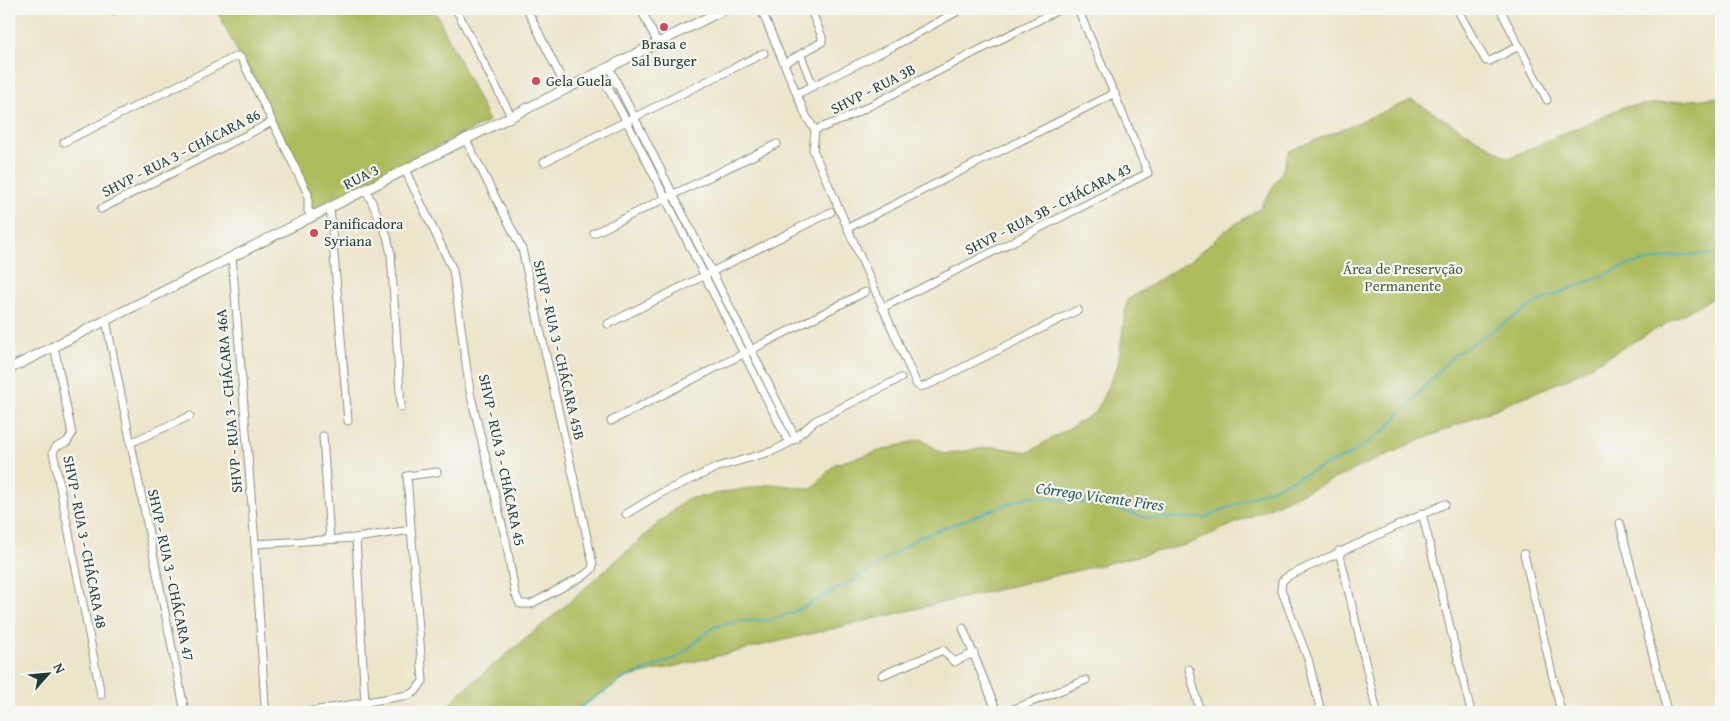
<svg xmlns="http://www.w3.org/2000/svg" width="1730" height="721" font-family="'Gentium Book Plus',serif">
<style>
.green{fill:#aebb5d;stroke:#667c48}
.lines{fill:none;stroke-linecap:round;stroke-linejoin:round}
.stream{stroke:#3eaeb8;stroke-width:2}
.minor-casing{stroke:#86917f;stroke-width:9}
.major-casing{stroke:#86917f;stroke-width:11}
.minor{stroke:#fff;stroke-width:7}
.major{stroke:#fff;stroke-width:9}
.poi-dot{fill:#d1495b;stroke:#f6f6f2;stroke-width:2}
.labels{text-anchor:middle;stroke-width:4.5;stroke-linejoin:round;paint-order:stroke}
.poi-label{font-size:15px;fill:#1f3d34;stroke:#f6f6f2;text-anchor:start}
.street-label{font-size:15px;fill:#1f3d34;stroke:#f6f6f2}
.park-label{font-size:15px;fill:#435c3e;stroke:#f6f6f2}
.water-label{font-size:16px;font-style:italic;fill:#285f5c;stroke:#f6f6f2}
</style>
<rect width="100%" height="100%" fill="#f6f6f2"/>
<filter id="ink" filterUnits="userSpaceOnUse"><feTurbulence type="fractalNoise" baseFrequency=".02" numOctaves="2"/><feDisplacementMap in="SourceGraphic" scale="10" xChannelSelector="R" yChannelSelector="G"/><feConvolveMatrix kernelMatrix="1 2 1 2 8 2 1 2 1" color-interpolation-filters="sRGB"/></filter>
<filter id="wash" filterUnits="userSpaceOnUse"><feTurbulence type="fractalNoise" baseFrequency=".0096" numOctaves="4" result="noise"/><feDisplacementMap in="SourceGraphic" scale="20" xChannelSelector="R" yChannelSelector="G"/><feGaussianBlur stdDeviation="1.12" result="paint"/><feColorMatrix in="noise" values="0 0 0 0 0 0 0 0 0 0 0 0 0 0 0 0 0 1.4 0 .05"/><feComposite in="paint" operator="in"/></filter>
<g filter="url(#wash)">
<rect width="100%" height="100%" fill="#ede5ca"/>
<!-- green -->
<g class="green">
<polygon points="216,9 434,9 489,121 308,211 308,193"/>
<polygon points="1721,97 1721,293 1567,379 1416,442 1189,544 625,678 573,712 441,712 461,692 558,612 686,499 772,484 812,489 835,464 921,439 943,454 993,447 1029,452 1096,412 1118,365 1127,300 1194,258 1225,231 1260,208 1282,172 1289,151 1412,100 1509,158 1623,107"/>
</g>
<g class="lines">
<!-- stream -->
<polyline class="stream" points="573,712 625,678 678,657 714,627 739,621 772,620 792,613 854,580 919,537 1030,496 1106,506 1148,518 1204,518 1349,455 1384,431 1453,356 1537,302 1631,264 1681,255 1721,254"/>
</g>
</g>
<g filter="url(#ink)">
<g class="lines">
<defs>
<g id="minor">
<polyline points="109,9 111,11 118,9"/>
<polyline points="456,9 511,116"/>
<polyline points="527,9 566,88"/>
<polyline points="641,9 657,42"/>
<polyline points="761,9 806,116 815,130 844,119 1060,9"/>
<polyline points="1457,9 1486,61 1490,61 1519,46"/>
<polyline points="1500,9 1547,100"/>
<polyline points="801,56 813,86 892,47 962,9"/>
<polyline points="785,63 822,42 822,37 813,15 820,9"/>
<polyline points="609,67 796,439"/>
<polyline points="599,72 627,122 789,443"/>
<polyline points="797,94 813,86"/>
<polyline points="815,130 813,150 917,385 921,387 930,384 1078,310"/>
<polyline points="64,142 237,56 241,58 308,194 308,211 315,215"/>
<polyline points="544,162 764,53"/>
<polyline points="405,170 453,270 470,392 506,541 515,593 520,604 531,604 585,575 592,569 593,564 522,249 465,138"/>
<polyline points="366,189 387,236 391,254 401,407"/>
<polyline points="330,207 348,421"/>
<polyline points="101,209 272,122"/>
<polyline points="848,228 1115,93"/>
<polyline points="594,233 777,144"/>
<polyline points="232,256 255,544 265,705 267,712"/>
<polyline points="882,308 1148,173 1078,9"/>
<polyline points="106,320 185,712"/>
<polyline points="608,324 831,212"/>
<polyline points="54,346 72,434 67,442 56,447 53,452 101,695"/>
<polyline points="611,421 865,292"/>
<polyline points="323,436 330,539"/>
<polyline points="130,443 190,416"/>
<polyline points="1422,513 1471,712"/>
<polyline points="626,514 661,493 718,467 773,451 789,443 815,421 901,378"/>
<polyline points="1620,523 1667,712"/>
<polyline points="356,538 365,704"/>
<polyline points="255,544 356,538 411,530"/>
<polyline points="1339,551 1377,712"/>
<polyline points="1524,554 1561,712"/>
<polyline points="963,628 997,712"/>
<polyline points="1189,669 1200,712"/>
<polyline points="882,675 943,650 954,662 974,653"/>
<polyline points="307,712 408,695 415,692 423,681 407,476 437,472"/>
<polyline points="1007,712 1086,680"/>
<polyline points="1321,712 1308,659 1281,589 1282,581 1288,576 1445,504"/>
</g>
<polyline id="major" points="9,369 725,9"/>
</defs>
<!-- minor casing -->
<use href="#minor" class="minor-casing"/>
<!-- major casing -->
<use href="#major" class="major-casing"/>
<!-- minor -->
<use href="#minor" class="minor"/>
<!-- major -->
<use href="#major" class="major"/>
</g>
</g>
<!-- markers -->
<g class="poi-dot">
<circle cx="664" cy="27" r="5"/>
<circle cx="536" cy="81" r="5"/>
<circle cx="314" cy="233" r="5"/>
</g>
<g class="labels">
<!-- poi labels -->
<g class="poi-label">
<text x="664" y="49" text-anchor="middle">Brasa e<tspan x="664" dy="17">Sal Burger</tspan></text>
<text x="546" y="86">Gela Guela</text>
<text x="324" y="229">Panificadora<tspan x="324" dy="17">Syriana</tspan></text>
</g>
<!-- street labels -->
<g class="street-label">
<text transform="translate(873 89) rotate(-27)" y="5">SHVP - RUA 3B</text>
<text transform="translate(181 153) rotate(-27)" y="5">SHVP - RUA 3 - CHÁCARA 86</text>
<text transform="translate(361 177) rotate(-27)" y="5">RUA 3</text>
<text transform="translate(1048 209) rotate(-27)" y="5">SHVP - RUA 3B - CHÁCARA 43</text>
<text transform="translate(559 350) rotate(77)" y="5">SHVP - RUA 3 - CHÁCARA 45B</text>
<text transform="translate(229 401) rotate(-95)" y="5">SHVP - RUA 3 - CHÁCARA 46A</text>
<text transform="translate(502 460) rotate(78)" y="5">SHVP - RUA 3 - CHÁCARA 45</text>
<text transform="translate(85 542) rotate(79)" y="5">SHVP - RUA 3 - CHÁCARA 48</text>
<text transform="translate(171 575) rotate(78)" y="5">SHVP - RUA 3 - CHÁCARA 47</text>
</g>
<!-- park labels -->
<g class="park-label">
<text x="1403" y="274">Área de Preservção<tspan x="1403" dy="17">Permanente</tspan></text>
</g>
<!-- water labels -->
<g class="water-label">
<text transform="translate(1100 496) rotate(8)" y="6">Córrego Vicente Pires</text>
</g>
</g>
<!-- margin -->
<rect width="1730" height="721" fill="none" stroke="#f6f6f2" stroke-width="30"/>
<!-- north arrow -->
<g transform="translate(48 674) rotate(63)" stroke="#f6f6f2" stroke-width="4" paint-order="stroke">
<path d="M0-4L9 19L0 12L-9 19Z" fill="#1f3d34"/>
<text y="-8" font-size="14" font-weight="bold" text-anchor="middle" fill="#1f3d34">N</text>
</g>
</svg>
